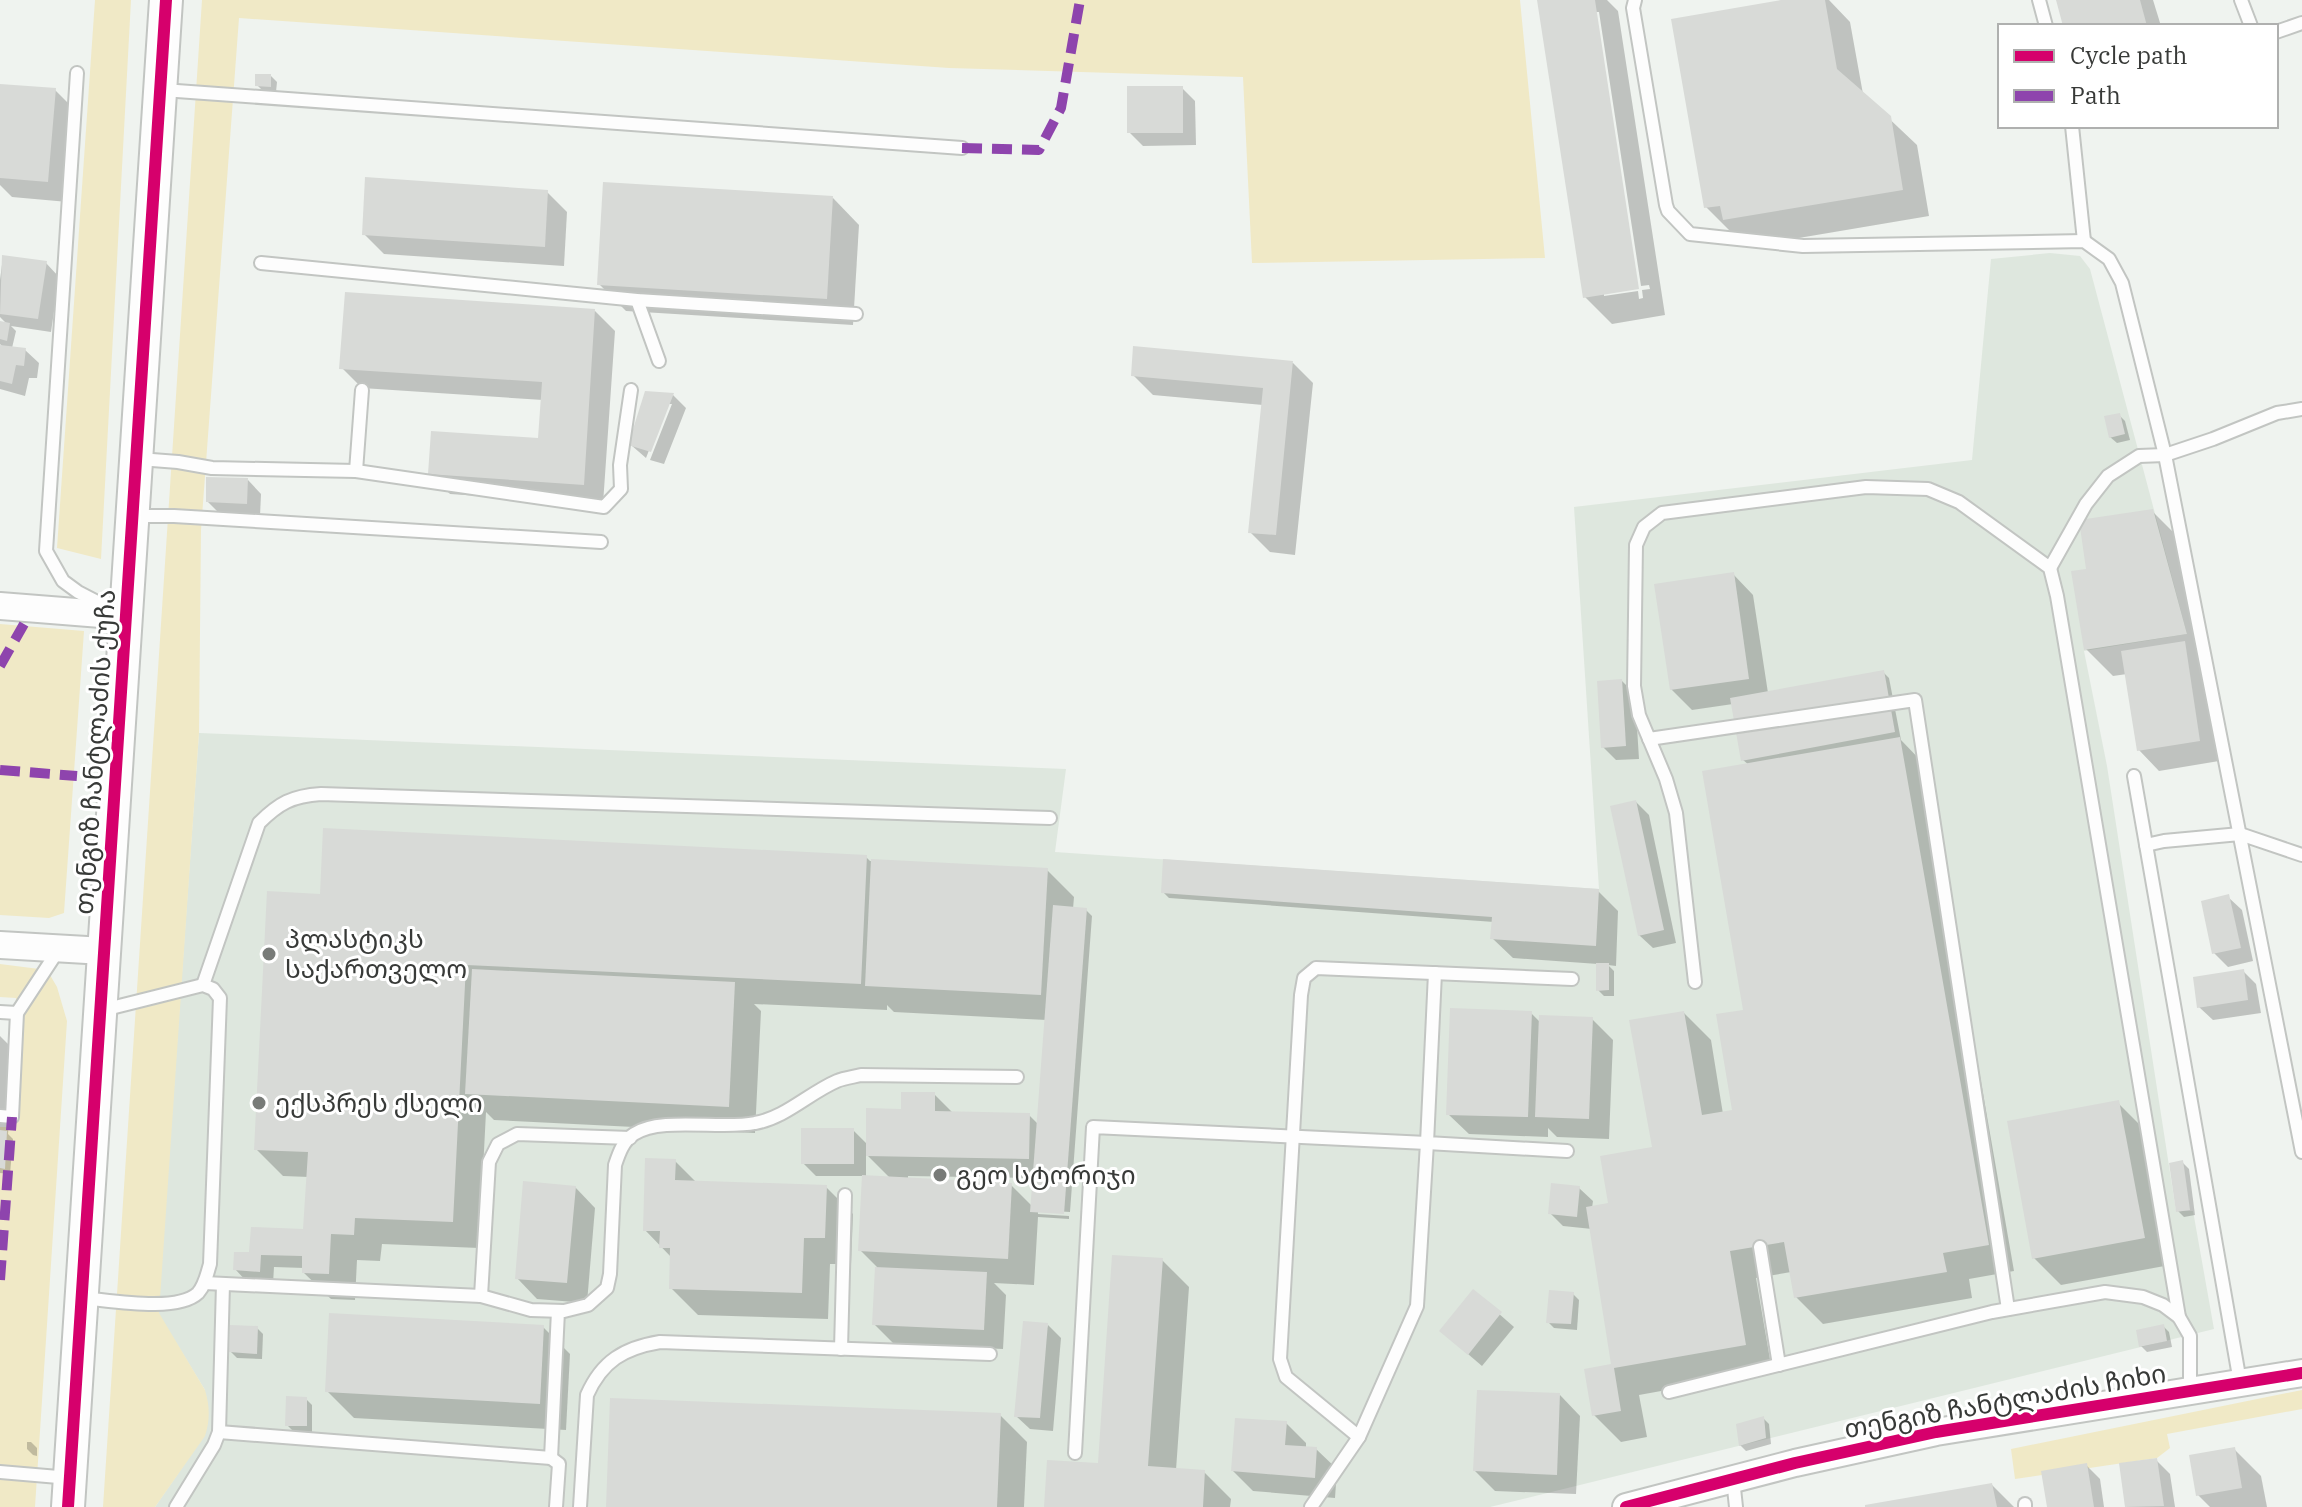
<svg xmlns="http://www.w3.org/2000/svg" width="2302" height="1507" font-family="'IBM Plex Serif','Noto Sans Georgian',serif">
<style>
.built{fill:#dee7de}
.green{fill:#f0e9c6}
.shadow{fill:#0003;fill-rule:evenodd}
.building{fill:#d8dad7}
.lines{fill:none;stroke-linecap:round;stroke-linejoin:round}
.service-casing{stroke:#c2c5c2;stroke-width:16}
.minor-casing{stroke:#c2c5c2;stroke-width:30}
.tertiary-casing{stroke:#c2c5c2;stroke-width:36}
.service{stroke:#fdfdfd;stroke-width:12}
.minor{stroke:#fdfdfd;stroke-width:26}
.tertiary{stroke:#fdfdfd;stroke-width:32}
.quiet{stroke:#8e44ad;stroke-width:10;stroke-dasharray:20 10;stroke-linecap:butt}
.cycleway-casing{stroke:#fff;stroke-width:17}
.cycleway{stroke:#d6006c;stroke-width:12}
.poi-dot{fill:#787b78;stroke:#fff;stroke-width:3}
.labels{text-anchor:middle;stroke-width:6;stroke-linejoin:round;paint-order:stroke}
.street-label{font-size:26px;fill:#383a38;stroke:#fff}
.poi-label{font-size:26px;fill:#383a38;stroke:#fff;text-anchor:start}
</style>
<rect width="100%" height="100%" fill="#eff3ef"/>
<!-- built -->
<polygon class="built" points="2050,253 2080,256 2090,269 2187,634 2084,651 2107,766 2176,1211 2193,1211 2214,1329 1490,1507 155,1507 204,1436 205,1390 158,1313 199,733 1066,769 1055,852 1599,889 1574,507 1972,460 1991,259"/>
<!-- green -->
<g class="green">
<polygon points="95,0 131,0 101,559 57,548"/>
<path d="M202,0H1520L1545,258L1252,263L1243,77L949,68L239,18L201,530L199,733L159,1313L205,1390C210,1407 210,1420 205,1436L155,1507H103Z"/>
<polygon points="0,624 84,631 64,913 49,918 0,915"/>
<polygon points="0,964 47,970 57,987 67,1021 35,1507 0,1507 0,1127 7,1127 16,998 0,997"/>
<polygon points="2302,1390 2302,1409 2167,1434 2170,1448 2157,1458 2015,1479 2011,1449"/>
</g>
<!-- shadow -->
<g class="shadow">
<path d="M1539,0H1607L1618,11L1665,315L1612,324L1585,297ZM1595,12H1599L1641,286L1649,285L1650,289L1642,290L1643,298L1639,299L1638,291L1604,296Z"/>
<polygon points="1793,0 1829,0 1850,22 1863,94 1917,145 1929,216 1751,246 1733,234 1706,207"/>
<polygon points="2058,0 2153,0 2161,26 2066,26"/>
<polygon points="271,76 277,82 276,92 263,91 257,85"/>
<polygon points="0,86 55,90 76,111 68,202 12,197 0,185"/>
<polygon points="1182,88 1195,101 1196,145 1143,146 1129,132"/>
<polygon points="547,192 567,212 564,266 384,254 364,234"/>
<polygon points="833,198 859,225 853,325 626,311 599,284"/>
<polygon points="3,257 46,263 59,277 51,332 11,326 16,331 12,348 25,350 39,363 37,378 29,378 25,396 0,389 0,347 3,347 0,344 0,323 7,324 0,317 0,280"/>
<polygon points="595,311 615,331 603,504 450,494 430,474 540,440 543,400 362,388 342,368"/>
<polygon points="1293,363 1313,383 1295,555 1270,552 1250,532 1263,405 1153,395 1133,375"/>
<polygon points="673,395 686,408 664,464 650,460 672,404 667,404 646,458 631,445"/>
<polygon points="2119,415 2125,421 2130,440 2117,443 2110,437"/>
<polygon points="248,480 261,494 260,516 221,515 208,502"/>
<polygon points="2153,512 2180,539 2212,660 2204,661 2219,761 2159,771 2139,750 2127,674 2113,676 2086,649 2088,571"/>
<polygon points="1733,574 1753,595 1768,693 1883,672 1889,678 1901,740 1926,766 2014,1271 1969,1279 1972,1298 1823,1324 1796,1297 1791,1272 1756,1278 1772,1371 1639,1395 1647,1437 1621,1442 1594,1415 1614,1366 1592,1229 1563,1226 1550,1213 1579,1188 1593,1201 1592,1208 1611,1205 1654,1148 1684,1013 1711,1040 1723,1114 1734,1112 1745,1011 1749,765 1743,760 1733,704 1692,710 1671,689"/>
<polygon points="1622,681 1635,694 1639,759 1616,760 1603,747"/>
<polygon points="1636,802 1649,815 1676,943 1653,948 1639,935"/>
<path d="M866,857L870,861L1047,870L1074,897L1073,909L1086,910L1092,916L1070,1212L1038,1210V1214L1069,1216V1219L1038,1217L1034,1285L994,1283L1006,1295L1003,1349L894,1344L874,1324L877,1267L860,1250L864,1176H816L803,1163L853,1130L868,1145L903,1111L934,1094L953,1113L1029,1115L1039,1125L1047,1020L894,1012L887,1005V1010L754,1004L761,1011L755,1133L494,1120L486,1112L479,1248L382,1244L380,1261L357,1260L355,1300L331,1299L304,1273V1268L274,1267L273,1284L248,1283L235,1269L251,1254L306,1235L309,1177L283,1176L256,1149L322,896ZM866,1154L891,1179L866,1177ZM908,1176L1035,1178L1033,1207L1011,1185L908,1180Z"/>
<polygon points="1598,891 1618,911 1616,966 1608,965 1614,971 1614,996 1604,996 1598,990 1598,964 1513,958 1492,938 1494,922 1169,898 1163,892"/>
<polygon points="2228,897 2242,910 2253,961 2228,967 2214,953"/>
<polygon points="2243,971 2256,984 2261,1013 2213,1020 2199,1007"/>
<polygon points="1531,1013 1541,1023 1592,1019 1613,1040 1609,1139 1557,1137 1548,1128 1548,1137 1469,1134 1448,1114"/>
<polygon points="0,1036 15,1051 8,1134 13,1139 10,1174 0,1173"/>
<polygon points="2118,1103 2145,1130 2170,1265 2061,1285 2034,1258"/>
<polygon points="675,1161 697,1183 826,1187 853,1214 851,1264 830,1264 828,1319 698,1315 671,1288 672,1258 645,1230"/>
<polygon points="2183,1163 2189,1169 2195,1215 2184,1217 2178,1211"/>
<polygon points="575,1187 595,1208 587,1303 537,1299 517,1278"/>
<polygon points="1162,1260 1189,1287 1176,1470 1204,1472 1231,1499 1230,1507 1046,1507 1100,1465"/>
<polygon points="1473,1291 1514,1327 1482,1366 1441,1331"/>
<polygon points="1573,1294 1579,1300 1577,1330 1554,1328 1548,1322"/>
<polygon points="1048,1325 1061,1338 1053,1431 1030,1429 1016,1416"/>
<polygon points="2163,1326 2169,1332 2172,1347 2147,1352 2141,1346"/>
<polygon points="543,1327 570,1354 566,1430 354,1418 327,1391"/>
<polygon points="257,1328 263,1334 262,1359 237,1358 231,1352"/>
<polygon points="1560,1395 1580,1416 1576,1494 1495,1491 1475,1471"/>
<polygon points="306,1399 312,1405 312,1432 293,1431 287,1425"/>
<polygon points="1000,1415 1027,1442 1024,1507 608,1507"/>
<polygon points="1763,1418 1769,1424 1771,1444 1746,1451 1740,1445"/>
<polygon points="1286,1423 1306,1443 1306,1448 1316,1449 1337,1469 1335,1498 1253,1491 1233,1471"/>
<polygon points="27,1442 31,1442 37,1448 37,1456 33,1455 27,1449"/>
<polygon points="2234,1449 2261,1476 2267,1507 2210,1507 2198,1495"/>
<polygon points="2156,1460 2170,1474 2175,1507 2127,1507 2121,1465"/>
<polygon points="2086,1465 2100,1479 2104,1507 2049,1507"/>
<polygon points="1992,1485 2014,1507 1868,1507"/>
</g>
<!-- building -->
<g class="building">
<polygon points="1537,0 1595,0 1639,289 1583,298"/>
<polygon points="1781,0 1825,0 1837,69 1891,116 1903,190 1723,220 1720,206 1704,208 1671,19"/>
<polygon points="2056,0 2140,0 2147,26 2063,26"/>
<polygon points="255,74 271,74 271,87 255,86"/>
<polygon points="0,84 56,88 48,182 0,178"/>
<rect x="1127" y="86" width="56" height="47"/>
<polygon points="365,177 548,190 545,247 362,235"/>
<polygon points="603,182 833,196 827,299 597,285"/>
<polygon points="2,255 47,261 38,319 0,314"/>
<polygon points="345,292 595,309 584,485 428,474 431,431 538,438 542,382 339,369"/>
<polygon points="0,321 10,323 7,341 0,339"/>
<polygon points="0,345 26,348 24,366 16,365 12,384 0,381"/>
<polygon points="1133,346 1293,361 1276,535 1248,533 1263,388 1131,376"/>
<polygon points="645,391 674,393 651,452 628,445"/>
<polygon points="2120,413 2125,434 2109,438 2104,416"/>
<polygon points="206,477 248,478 247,504 206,502"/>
<polygon points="2153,509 2187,634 2084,650 2071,571 2086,569 2079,520"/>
<polygon points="1734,572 1749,679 1670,690 1654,584"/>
<polygon points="2185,641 2200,741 2137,751 2121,651"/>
<polygon points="1884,670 1895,732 1741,761 1730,698"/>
<polygon points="1622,679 1626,746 1601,748 1597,681"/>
<polygon points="1900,737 1989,1245 1943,1253 1947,1272 1794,1298 1784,1242 1730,1251 1746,1345 1614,1368 1621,1411 1592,1416 1584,1369 1611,1364 1586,1207 1608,1203 1600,1156 1652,1147 1629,1020 1684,1011 1702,1115 1732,1110 1716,1014 1743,1010 1702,771"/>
<polygon points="1636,800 1664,930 1638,936 1610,806"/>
<polygon points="323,828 867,855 861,984 466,965 453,1222 355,1218 354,1235 331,1234 329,1274 302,1273 302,1256 261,1255 260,1272 233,1270 234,1252 249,1252 251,1227 303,1229 308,1152 254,1150 267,891 320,894"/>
<polygon points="871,859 1048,868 1041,995 865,986"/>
<polygon points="1163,859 1599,889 1596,946 1490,939 1492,917 1161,893"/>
<polygon points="2229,894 2241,948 2212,954 2201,901"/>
<polygon points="1053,905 1087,908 1064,1214 1030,1212"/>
<polygon points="1596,963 1609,963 1609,990 1596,991"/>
<polygon points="472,969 735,982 729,1107 465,1094"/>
<polygon points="2244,969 2248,1000 2197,1008 2193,977"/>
<polygon points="1450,1008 1532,1011 1528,1117 1446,1115"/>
<polygon points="1539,1015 1593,1017 1589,1119 1535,1117"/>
<polygon points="901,1092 935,1092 935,1111 1030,1113 1029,1159 866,1156 866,1108 901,1109"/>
<polygon points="2119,1100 2145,1238 2032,1259 2007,1121"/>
<rect x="801" y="1128" width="53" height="36"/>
<polygon points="0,1130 7,1131 5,1169 0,1168"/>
<polygon points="645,1158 676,1159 675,1180 827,1185 825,1238 804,1238 802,1293 669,1289 670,1248 659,1248 660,1231 643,1231"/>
<polygon points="2183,1160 2190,1210 2176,1212 2169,1163"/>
<polygon points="862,1175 1012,1183 1008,1259 858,1251"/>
<polygon points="523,1181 576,1186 567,1283 515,1279"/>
<polygon points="1551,1183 1580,1186 1577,1217 1548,1214"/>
<polygon points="1112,1255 1163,1258 1148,1466 1205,1470 1203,1507 1044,1507 1047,1460 1098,1463"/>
<polygon points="875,1267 987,1272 984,1330 872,1325"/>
<polygon points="1473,1289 1502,1312 1468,1355 1439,1331"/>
<polygon points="1549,1290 1574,1292 1571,1324 1546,1323"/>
<polygon points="329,1313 544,1325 540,1404 325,1392"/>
<polygon points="1023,1321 1048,1323 1040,1418 1014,1417"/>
<polygon points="2164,1324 2167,1341 2139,1347 2136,1330"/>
<polygon points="230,1325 258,1326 257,1354 229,1352"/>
<polygon points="1477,1390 1560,1393 1557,1475 1473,1471"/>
<polygon points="286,1396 307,1397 307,1426 285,1426"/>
<polygon points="610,1398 1001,1413 997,1507 606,1507"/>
<polygon points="1764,1416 1766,1438 1739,1446 1736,1424"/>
<polygon points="1235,1418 1287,1421 1285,1445 1317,1447 1315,1478 1231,1471"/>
<polygon points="2235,1447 2242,1488 2196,1496 2189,1455"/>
<polygon points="2157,1458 2164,1506 2125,1507 2119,1463"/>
<polygon points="2087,1463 2094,1507 2047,1507 2041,1471"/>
<polygon points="1992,1483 1997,1507 1865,1507 1865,1505"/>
</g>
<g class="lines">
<defs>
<g id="service">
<polyline points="1635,0 1633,8 1666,205 1668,211 1690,234 1803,246 2084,241 2109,259 2122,283 2165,455 2302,1152"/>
<polyline points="2039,0 2046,26"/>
<polyline points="2241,0 2251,26"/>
<polyline points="2276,32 2302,23"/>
<polyline points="77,73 46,551 63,581 78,592 107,607"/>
<polyline points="163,90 962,148"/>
<polyline points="2072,126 2084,241"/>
<polyline points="261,263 637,300 856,314"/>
<polyline points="637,300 659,361"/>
<polyline points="139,459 178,462 212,468 356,471 604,507 621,489 620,465 631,390"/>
<polyline points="356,471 362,390"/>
<polyline points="135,516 174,516 601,542"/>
<polyline points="2050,568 2086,504 2108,476 2139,456 2165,455 2213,439 2277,413 2302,409"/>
<polyline points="1649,739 1915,700 2008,1309"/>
<polyline points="2134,776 2240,1382"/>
<polyline points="2146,845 2164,841 2240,834 2302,855"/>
<polyline points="1435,973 1427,1143 1567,1151"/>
<polyline points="1695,982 1676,813 1666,779 1639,715 1634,686 1636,545 1644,527 1662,513 1866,487 1928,489 1959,502 2050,568 2057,596 2179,1317 2190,1336 2190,1390"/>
<path d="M203,985L259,823C279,803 292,796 321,794L1050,818"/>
<polyline points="0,1012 17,1013"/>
<polyline points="0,1116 12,1117 17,1013 59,949"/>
<polyline points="1760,1247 1779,1365"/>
<path d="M205,1283L481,1296L531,1310L564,1311L588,1305L607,1288L610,1274L615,1165C619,1153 623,1141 634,1134C661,1116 722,1130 755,1123C785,1118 809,1093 837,1081C844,1078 853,1077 861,1075L1017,1077"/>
<polyline points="481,1296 489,1162 498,1144 517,1134 630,1138"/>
<path d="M82,1298C109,1300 177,1313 198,1293C205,1285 207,1274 210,1264L220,998L213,989L203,985L103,1010"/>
<polyline points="841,1349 845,1195"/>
<polyline points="1669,1392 1992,1312 2105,1292 2143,1297 2163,1305 2179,1317"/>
<polyline points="219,1432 551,1458 559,1464 556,1507"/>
<polyline points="1359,1437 1286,1377 1280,1359 1301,995 1304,978 1316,968 1572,979"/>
<polyline points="1075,1453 1093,1127 1427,1143 1417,1306 1359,1437 1311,1507"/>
<polyline points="551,1458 558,1311"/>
<polyline points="0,1472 70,1478"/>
<polyline points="1733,1479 1736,1507"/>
<polyline points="2025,1504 2025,1507"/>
<polyline points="176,1507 214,1445 219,1432 223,1284"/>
<path d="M580,1507L587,1395C602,1361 624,1348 660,1342L990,1354"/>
</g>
<g id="minor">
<polyline points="0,606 126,616"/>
<polyline points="0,945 104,951"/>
<polyline points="1626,1507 1795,1463 1936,1432 2302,1373"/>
</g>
<polyline id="tertiary" points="68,1507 166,0"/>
</defs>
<!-- service casing -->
<use href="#service" class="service-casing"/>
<!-- minor casing -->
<use href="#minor" class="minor-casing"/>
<!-- tertiary casing -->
<use href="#tertiary" class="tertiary-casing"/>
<!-- service -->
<use href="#service" class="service"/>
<!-- minor -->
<use href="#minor" class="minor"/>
<!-- tertiary -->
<use href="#tertiary" class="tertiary"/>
<!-- quiet -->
<g class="quiet">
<polyline points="962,148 1039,150 1061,108 1080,0"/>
<polyline points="0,666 24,624"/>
<polyline points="0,770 77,776"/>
<polyline points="0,1280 12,1117"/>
</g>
<defs>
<g id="cycleway">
<polyline points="68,1507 166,0"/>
<polyline points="1626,1507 1795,1463 1936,1432 2302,1373"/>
</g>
</defs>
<!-- cycleway casing -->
<use href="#cycleway" class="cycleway-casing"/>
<!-- cycleway -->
<use href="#cycleway" class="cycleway"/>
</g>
<!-- markers -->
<g class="poi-dot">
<circle cx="269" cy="954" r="8"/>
<circle cx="259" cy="1103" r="8"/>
<circle cx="940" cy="1175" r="8"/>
</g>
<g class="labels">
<!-- street labels -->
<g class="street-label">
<text transform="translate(95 752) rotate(-86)" y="9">თენგიზ ჩანტლაძის ქუჩა</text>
<text transform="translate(2005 1401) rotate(-10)" y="9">თენგიზ ჩანტლაძის ჩიხი</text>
</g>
<!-- poi labels -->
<g class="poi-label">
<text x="285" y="948">პლასტიკს<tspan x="285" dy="30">საქართველო</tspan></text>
<text x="275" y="1112">ექსპრეს ქსელი</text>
<text x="956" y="1184">გეო სტორიჯი</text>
</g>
</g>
<!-- legend -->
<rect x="1998" y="24" width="280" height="104" fill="#ffffff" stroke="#afb0af" stroke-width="2"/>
<rect x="2014" y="50" width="40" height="12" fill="#d6006c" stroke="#afb0af" stroke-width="2"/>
<text x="2070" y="64" font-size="24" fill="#383a38">Cycle path</text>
<rect x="2014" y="90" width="40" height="12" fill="#8e44ad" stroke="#afb0af" stroke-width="2"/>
<text x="2070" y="104" font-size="24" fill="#383a38">Path</text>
</svg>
